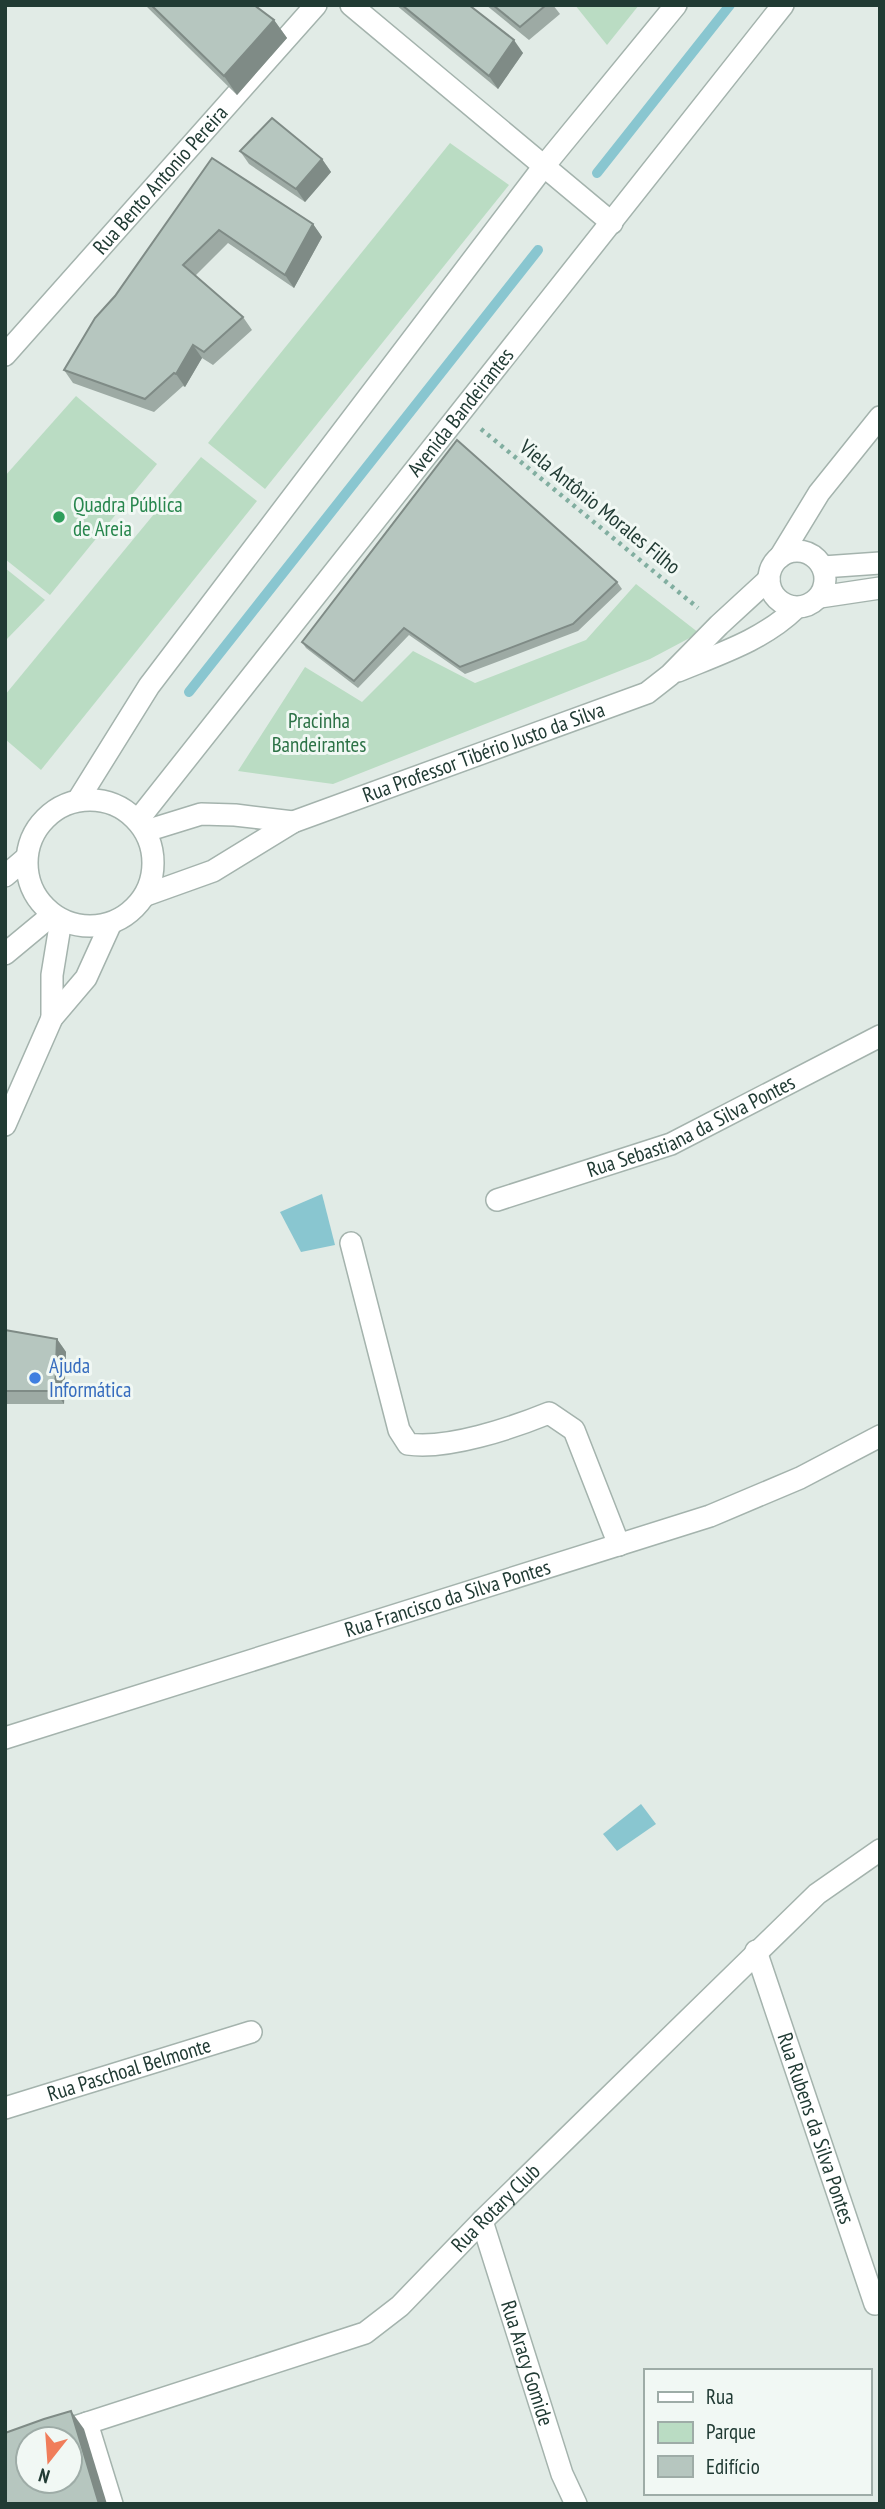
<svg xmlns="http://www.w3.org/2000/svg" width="885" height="2509" font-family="'PT Sans Narrow',sans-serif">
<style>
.green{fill:#badcc3}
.water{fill:#89c6d0}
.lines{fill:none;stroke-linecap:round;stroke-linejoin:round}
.stream{stroke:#89c6d0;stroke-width:10}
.minor-casing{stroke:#a4b3ad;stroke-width:24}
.tertiary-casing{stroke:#a4b3ad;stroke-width:24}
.path{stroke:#81aea0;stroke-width:4.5;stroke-dasharray:3.5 5;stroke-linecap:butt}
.minor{stroke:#fff;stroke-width:21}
.tertiary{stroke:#fff;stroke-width:21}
.wall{fill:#9daaa4}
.shaded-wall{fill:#7f8b86}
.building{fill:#b6c6bf;stroke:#7f8b86;stroke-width:2;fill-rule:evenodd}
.leisure-dot{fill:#2e9e5b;stroke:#f1f8f4;stroke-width:2.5}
.shop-dot{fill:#3f7fe0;stroke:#f1f8f4;stroke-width:2.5}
.labels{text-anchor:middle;stroke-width:6;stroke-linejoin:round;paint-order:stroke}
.street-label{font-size:21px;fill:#213b34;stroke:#f1f8f4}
.leisure-label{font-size:21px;fill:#27864d;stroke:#f1f8f4;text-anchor:start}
.park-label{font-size:21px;fill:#2c7246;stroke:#f1f8f4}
.shop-label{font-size:21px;fill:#366cbe;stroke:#f1f8f4;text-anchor:start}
</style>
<rect width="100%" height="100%" fill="#e1ebe6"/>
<!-- green -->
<g class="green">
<polygon points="575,5 639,5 607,45"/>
<polygon points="450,143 509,185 265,489 208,443"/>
<polygon points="76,396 157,464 50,595 5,559 5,476"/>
<polygon points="201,457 257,501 41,770 5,739 5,695"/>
<polygon points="5,568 45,600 5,641"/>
<polygon points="636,584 699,633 650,659 333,784 238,771 305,667 362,702 413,651 475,683 586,640"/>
</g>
<!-- water -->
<g class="water">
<polygon points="322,1194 335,1245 301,1252 280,1212"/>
<polygon points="641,1804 656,1824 617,1851 603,1834"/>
</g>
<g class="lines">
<!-- stream -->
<g class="stream">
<polyline points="597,173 730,5"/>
<polyline points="189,692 538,250"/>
</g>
<defs>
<g id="minor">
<polyline points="351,5 612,223"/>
<path id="s1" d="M5,355L316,5"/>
<circle cx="797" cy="579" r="28"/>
<polyline points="780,557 819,493 880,417"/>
<polyline points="823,567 880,563"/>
<polyline points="820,597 880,588"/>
<path d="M678,671C719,654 763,640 795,609"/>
<polyline points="146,831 201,814 235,815 293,822"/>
<path id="s2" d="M146,895L213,871L293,822L647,693L670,675L719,625L769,579"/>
<polyline points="52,1018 52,975 61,920"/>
<polyline points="5,1125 52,1018 86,978 111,923"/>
<path id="s3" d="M497,1200L671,1144L880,1036"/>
<path d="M351,1243L399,1430L408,1444C447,1450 512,1428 549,1413L574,1430L619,1545"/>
<path id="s4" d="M5,1738L710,1516L800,1478L880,1436"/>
<path id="s5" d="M756,1951L875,2304"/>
<path id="s6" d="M5,2108L251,2032"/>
<path id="s7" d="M482,2221L562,2474L576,2504"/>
<polyline points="87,2423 112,2504"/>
<path id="s8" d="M38,2439L365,2333L400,2306L482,2221L817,1894L880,1850"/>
</g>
<g id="tertiary">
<circle cx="90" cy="863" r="63"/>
<polyline points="78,800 149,686 544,166 676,5"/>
<path id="s9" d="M138,820L783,5"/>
<polyline points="5,876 26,858"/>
<polyline points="5,954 52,915"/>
</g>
</defs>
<!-- minor casing -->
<use href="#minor" class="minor-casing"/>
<!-- tertiary casing -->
<use href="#tertiary" class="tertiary-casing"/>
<!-- path -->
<polyline class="path" points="481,429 698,608"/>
<!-- minor -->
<use href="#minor" class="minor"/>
<!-- tertiary -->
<use href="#tertiary" class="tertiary"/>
</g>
<!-- wall -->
<g class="wall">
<polygon points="145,5 254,5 274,20 287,38 237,95"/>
<polygon points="396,5 469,5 523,53 498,89"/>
<polygon points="486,5 553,5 560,14 529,40"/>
<polygon points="240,151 322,159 331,172 305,202 249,164"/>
<polygon points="212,158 313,224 322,237 294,288 228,243 195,276 243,317 252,330 213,365 202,358 185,387 183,386 154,412 73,383 64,370"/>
<polygon points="617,582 622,589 578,631 465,674 409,635 358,688 306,648 302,642"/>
<polygon points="5,1330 57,1339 66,1352 64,1404 5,1404"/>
</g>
<!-- shaded-wall -->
<g class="shaded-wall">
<polygon points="274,20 287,38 237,95 224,76"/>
<polygon points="514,40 523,53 498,89 489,76"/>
<polygon points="322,159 331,172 305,202 296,189"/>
<polygon points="313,224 322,237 294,288 285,275"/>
<polygon points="193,345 202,358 185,387 176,374"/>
<polygon points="57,1339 66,1352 64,1404 55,1391"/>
<polygon points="71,2411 84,2429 107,2504 99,2504"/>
</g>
<!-- building -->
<g class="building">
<polygon points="151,5 254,5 274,20 224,76"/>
<polygon points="402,5 469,5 514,40 489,76"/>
<polygon points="493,5 546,5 520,27"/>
<polygon points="272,118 322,159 296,189 240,151"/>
<polygon points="212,158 313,224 285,275 219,230 183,265 243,317 204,352 193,345 176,374 174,373 145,399 64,370 95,318 115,296"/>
<polygon points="457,440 617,582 573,624 460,667 404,628 354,681 302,642"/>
<polygon points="5,1330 57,1339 55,1391 5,1391"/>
<path d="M71,2411L99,2504H5V2433L44,2419ZM28,2439H70V2481H28Z"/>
</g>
<!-- markers -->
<circle class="leisure-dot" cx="59" cy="517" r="7"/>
<circle class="shop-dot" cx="35" cy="1378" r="7"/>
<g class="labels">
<!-- street labels -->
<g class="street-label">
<text dy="7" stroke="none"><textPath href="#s1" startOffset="234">Rua Bento Antonio Pereira</textPath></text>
<text dy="7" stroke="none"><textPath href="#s9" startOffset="520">Avenida Bandeirantes</textPath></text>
<text transform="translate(600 507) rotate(39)" y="7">Viela Antônio Morales Filho</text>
<text dy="7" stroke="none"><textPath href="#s2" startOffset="368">Rua Professor Tibério Justo da Silva</textPath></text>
<text dy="7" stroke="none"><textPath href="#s3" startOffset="208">Rua Sebastiana da Silva Pontes</textPath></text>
<text dy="7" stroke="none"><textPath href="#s4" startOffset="464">Rua Francisco da Silva Pontes</textPath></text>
<text dy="7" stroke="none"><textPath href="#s6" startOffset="130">Rua Paschoal Belmonte</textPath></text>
<text dy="7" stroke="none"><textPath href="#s5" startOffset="187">Rua Rubens da Silva Pontes</textPath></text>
<text dy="7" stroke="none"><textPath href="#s8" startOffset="525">Rua Rotary Club</textPath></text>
<text dy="7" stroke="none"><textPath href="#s7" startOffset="149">Rua Aracy Gomide</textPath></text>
</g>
<!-- leisure labels -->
<g class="leisure-label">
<text x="73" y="512">Quadra Pública<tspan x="73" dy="24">de Areia</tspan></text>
</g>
<!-- park labels -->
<g class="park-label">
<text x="319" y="728">Pracinha<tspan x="319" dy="24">Bandeirantes</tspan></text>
</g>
<!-- shop labels -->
<g class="shop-label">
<text x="49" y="1373">Ajuda<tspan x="49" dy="24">Informática</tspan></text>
</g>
</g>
<!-- border -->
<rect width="885" height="2509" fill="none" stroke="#213b34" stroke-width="14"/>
<!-- legend -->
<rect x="644" y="2369" width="228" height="126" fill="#f1f8f4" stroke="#9eaca7" stroke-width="2"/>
<rect x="658" y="2392" width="35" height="10" fill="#ffffff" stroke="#9eaca7" stroke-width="2"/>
<text x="706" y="2404" font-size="21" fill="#213b34">Rua</text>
<rect x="658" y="2422" width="35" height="21" fill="#badcc3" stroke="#9eaca7" stroke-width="2"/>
<text x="706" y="2439" font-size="21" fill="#213b34">Parque</text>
<rect x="658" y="2456" width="35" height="21" fill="#b6c6bf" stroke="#9eaca7" stroke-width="2"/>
<text x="706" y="2474" font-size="21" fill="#213b34">Edifício</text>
<!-- north arrow -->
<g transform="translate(49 2460) rotate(197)"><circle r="33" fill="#f1f8f4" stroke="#9eaca7" stroke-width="2"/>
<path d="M0-5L12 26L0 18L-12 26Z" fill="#f07d5a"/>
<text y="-10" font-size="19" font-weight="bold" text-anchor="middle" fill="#213b34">N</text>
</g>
</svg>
